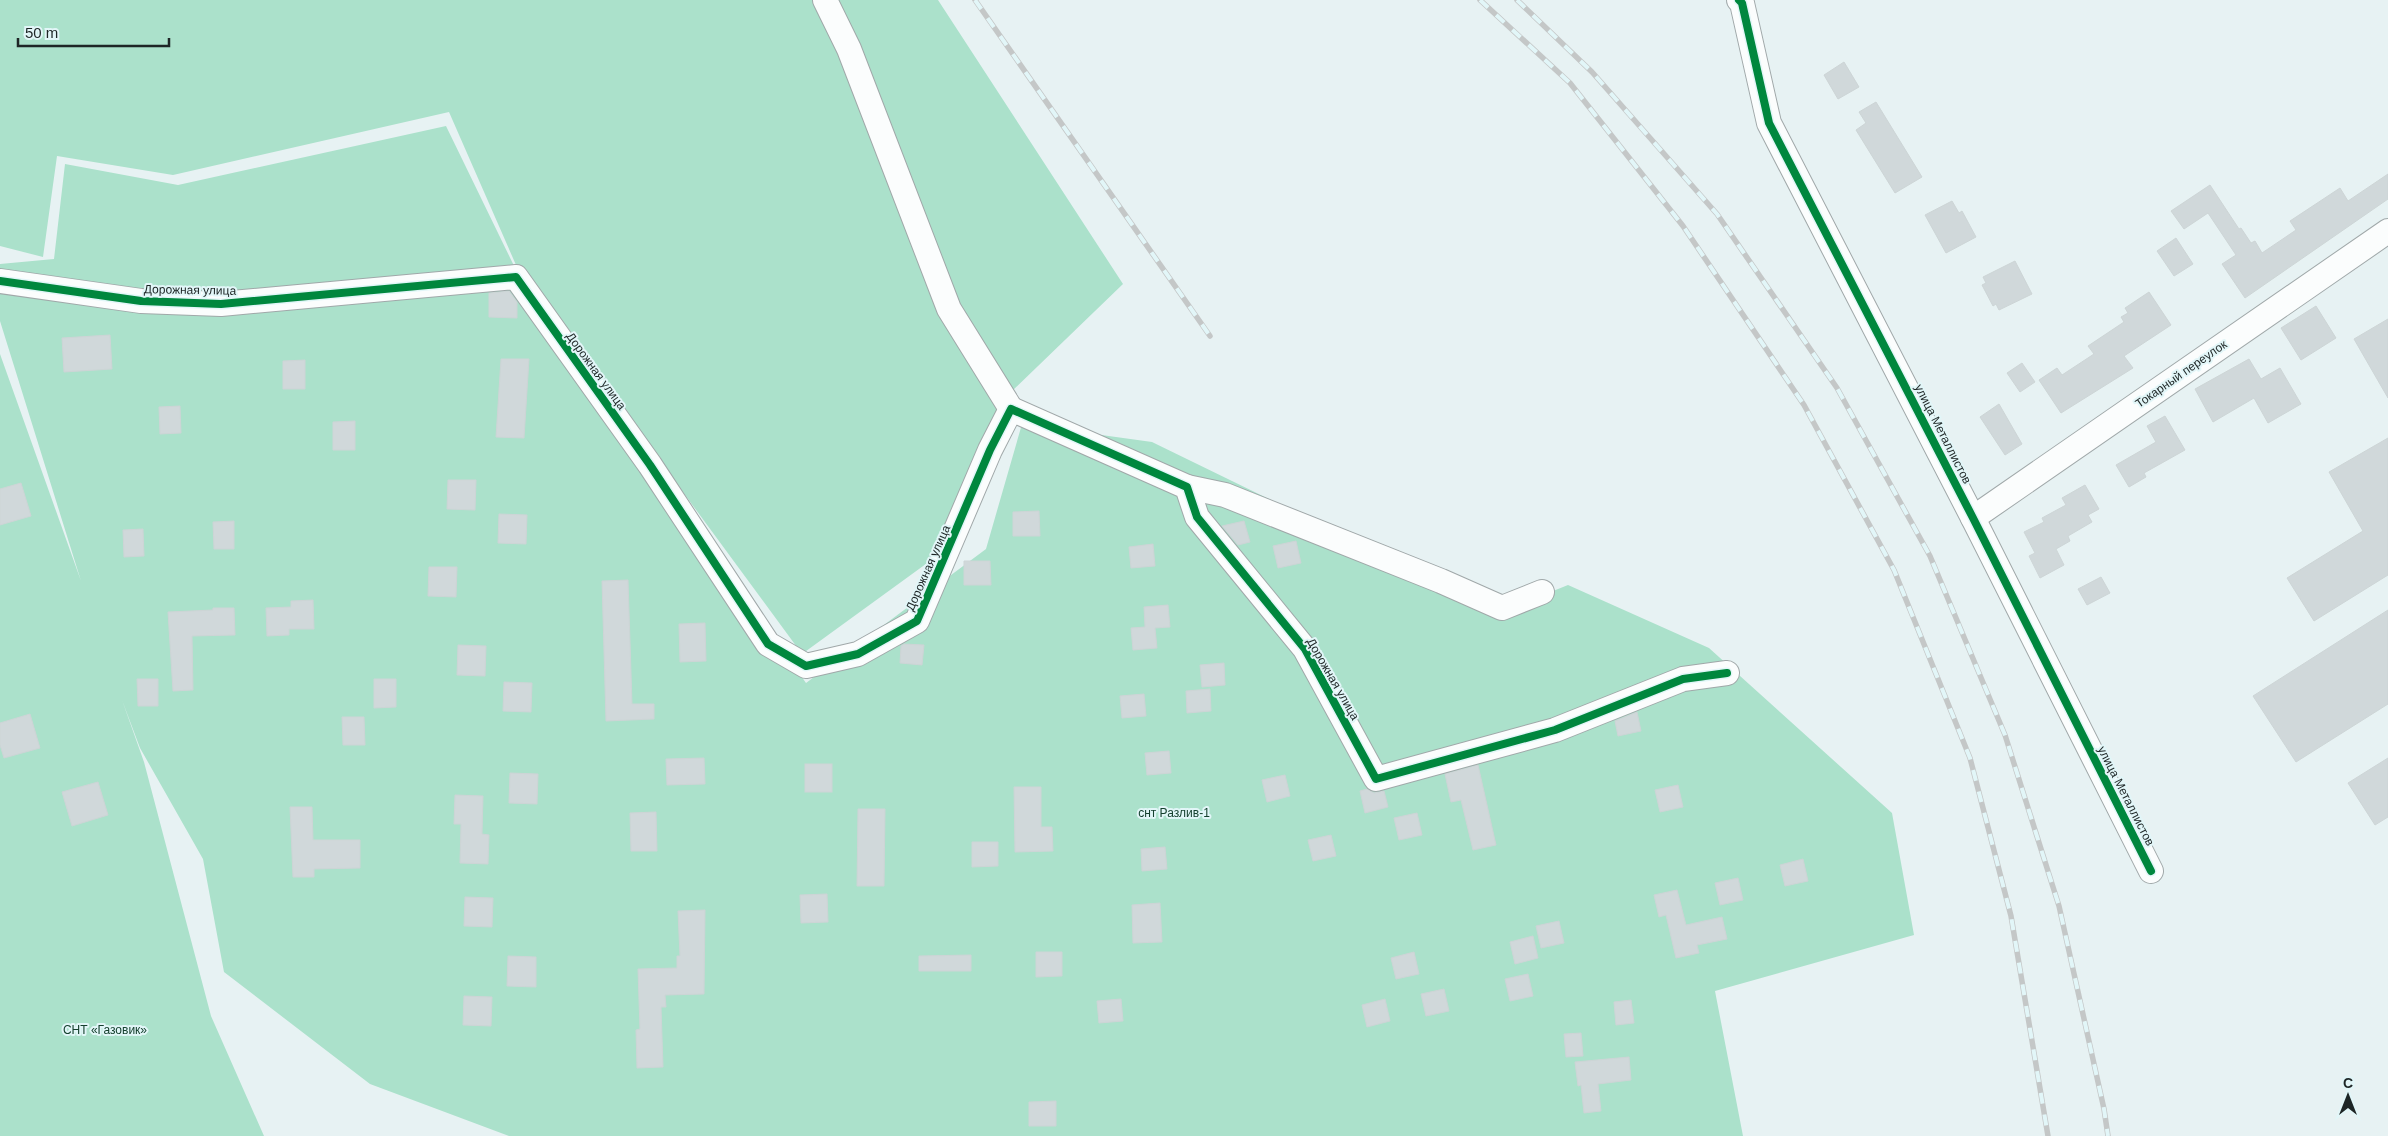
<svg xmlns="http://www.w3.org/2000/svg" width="2388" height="1136" font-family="Arial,sans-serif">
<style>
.green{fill:#abe1cb}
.building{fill:#d0d8da;stroke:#cdd5d6}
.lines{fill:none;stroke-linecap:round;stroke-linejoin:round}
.street-casing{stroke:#a0a8a9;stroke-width:26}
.street{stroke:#fbfdfd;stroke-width:24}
.rail-casing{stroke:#c4c7c7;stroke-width:5.5}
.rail{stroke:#e2f6f8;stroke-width:4;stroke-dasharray:11;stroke-linecap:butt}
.cycleway-casing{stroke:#e2f6f8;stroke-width:11}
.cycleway{stroke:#00873e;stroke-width:8}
.labels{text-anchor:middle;stroke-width:4;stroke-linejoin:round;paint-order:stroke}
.street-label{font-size:12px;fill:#1e2626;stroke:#e2f6f8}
.park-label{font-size:12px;fill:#15402e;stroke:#e2f6f8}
</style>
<rect width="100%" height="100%" fill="#e7f2f3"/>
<!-- green -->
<g class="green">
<polygon points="0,0 938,0 1123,284 1011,392 930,561 802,654 516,265 449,112 173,175 57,156 43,257 0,246"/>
<polygon points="446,126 516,270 806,683 986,549 1022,424 1152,442 1501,612 1568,585 1709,648 1892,813 1914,935 1715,991 1743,1136 509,1136 370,1084 224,972 203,859 140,748 122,700 144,762 211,1016 264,1136 0,1136 0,354 81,581 0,321 0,264 54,259 65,164 178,185"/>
</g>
<!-- building -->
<g class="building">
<polygon points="1844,62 1859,87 1838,99 1824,75"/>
<polygon points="1876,102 1922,177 1895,193 1856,130 1866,123 1859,112"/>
<polygon points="2388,174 2388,199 2245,298 2222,264 2236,255 2208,213 2184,229 2171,211 2210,185 2239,229 2241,228 2251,243 2255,241 2262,253 2296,230 2290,221 2340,188 2348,201"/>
<polygon points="1952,201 1959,213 1962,211 1976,237 1946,253 1925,215"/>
<polygon points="2176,238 2193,264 2174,276 2157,251"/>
<polygon points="2015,261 2032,294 1999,310 1996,304 1993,306 1982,285 1986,283 1983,277"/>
<polygon points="509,291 517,302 517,318 489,317 489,293"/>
<polygon points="2149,292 2171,325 2124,356 2133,368 2061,413 2039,380 2057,368 2062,375 2094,354 2088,346 2124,322 2121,317 2128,313 2125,308"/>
<polygon points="2316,306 2336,338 2301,360 2281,328"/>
<polygon points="2388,319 2388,398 2354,339"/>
<polygon points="110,335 112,369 64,372 62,338"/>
<polygon points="501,359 529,359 524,438 496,437"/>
<polygon points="2249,359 2261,379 2280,368 2301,404 2268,423 2254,398 2213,422 2195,389"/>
<polygon points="305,360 305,389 283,389 283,361"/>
<polygon points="2022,363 2035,382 2020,392 2007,373"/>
<polygon points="1999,404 2022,444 2005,455 1980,417"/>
<polygon points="180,406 181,433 160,434 159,407"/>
<polygon points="2165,416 2185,450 2144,473 2146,477 2129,487 2116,465 2156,442 2147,426"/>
<polygon points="355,421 355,450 333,450 333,422"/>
<polygon points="2388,438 2388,575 2314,621 2287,578 2363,531 2329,472"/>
<polygon points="448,480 476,480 475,510 447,509"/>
<polygon points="21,483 31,516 0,525 0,489"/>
<polygon points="2085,485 2099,509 2088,515 2092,522 2068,536 2070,541 2056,549 2064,565 2040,578 2029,556 2035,553 2024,532 2044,522 2042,518 2066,505 2062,498"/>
<polygon points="1039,511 1040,536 1013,536 1013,512"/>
<polygon points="499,514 527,515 526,544 498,543"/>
<polygon points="234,521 234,549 214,549 213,522"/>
<polygon points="1244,521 1250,542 1238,545 1222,526"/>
<polygon points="143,529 144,556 124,557 123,530"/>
<polygon points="1296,541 1301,563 1278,568 1273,546"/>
<polygon points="1153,544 1155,566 1131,568 1129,547"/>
<polygon points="964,561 990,561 991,585 964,585"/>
<polygon points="429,567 457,567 456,597 428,596"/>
<polygon points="2101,577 2110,593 2087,605 2078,589"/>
<polygon points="628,580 632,704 654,704 654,719 606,721 602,581"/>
<polygon points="313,600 314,629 289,629 289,635 267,636 266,608 291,607 291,601"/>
<polygon points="1168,605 1170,627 1155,628 1157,648 1133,650 1131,628 1145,627 1144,607"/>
<polygon points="213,608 234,608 235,635 192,636 193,690 173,691 168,612 213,610"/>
<polygon points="2388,610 2388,704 2296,762 2253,696"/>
<polygon points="705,623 706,661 680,662 679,624"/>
<polygon points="904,644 924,645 922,665 900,663 901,646"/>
<polygon points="458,645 486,646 485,676 457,675"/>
<polygon points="1224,663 1225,685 1202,687 1200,665"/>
<polygon points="137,679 158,679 158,706 138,706"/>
<polygon points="374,679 396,679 396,707 374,708"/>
<polygon points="504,682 532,683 531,712 503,711"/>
<polygon points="1210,689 1211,711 1187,713 1186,691"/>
<polygon points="1144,694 1146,716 1122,718 1120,696"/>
<polygon points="1637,712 1641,731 1618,736 1615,721"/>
<polygon points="30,714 40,748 4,758 0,745 0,723"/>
<polygon points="342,717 364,717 365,745 343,745"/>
<polygon points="1169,751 1171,773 1147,775 1145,753"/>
<polygon points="704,758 705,784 667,785 666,759"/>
<polygon points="2388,758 2388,817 2375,825 2348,783"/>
<rect x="805" y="764" width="27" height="28"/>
<polygon points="1478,765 1496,845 1473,850 1461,800 1451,802 1445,774"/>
<polygon points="510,773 538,774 537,804 509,803"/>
<polygon points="1285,775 1290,796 1267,802 1262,780"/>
<polygon points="98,782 108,815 72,826 62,792"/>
<polygon points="1678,785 1683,807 1660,812 1655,790"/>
<polygon points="1014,787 1041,787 1041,827 1052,827 1053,851 1015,852"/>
<polygon points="1367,789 1374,793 1384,791 1388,807 1365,813 1360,791"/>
<polygon points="455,795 483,796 482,834 489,835 488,864 460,863 461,824 454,824"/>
<polygon points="290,807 312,807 313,840 360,840 360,868 314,869 314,877 293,877"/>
<polygon points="858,809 885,809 884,886 857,886"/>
<polygon points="656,812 657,851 631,851 630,813"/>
<polygon points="1417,813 1422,835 1399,840 1394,818"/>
<polygon points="1331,835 1336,856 1313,861 1308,840"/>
<polygon points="972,842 998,842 998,866 972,867"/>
<polygon points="1165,847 1167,869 1142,871 1141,849"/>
<polygon points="1803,859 1808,881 1785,886 1780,865"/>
<polygon points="1738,878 1743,900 1720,905 1715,883"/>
<polygon points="1677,890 1686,925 1722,917 1727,939 1697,945 1699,953 1676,958 1666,915 1659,917 1654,895"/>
<polygon points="827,894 828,922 801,923 800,895"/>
<polygon points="465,897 493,898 492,927 464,926"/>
<polygon points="1160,903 1162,942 1133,943 1132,905"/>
<polygon points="705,910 704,994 665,995 666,1007 661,1007 663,1067 637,1068 636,1030 640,1029 638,969 677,968 677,956 680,956 678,911"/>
<polygon points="1559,921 1564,943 1541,948 1536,926"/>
<polygon points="1533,936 1538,958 1515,964 1510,942"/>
<polygon points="1036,952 1062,952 1062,976 1036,977"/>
<polygon points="1414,952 1419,974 1396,979 1391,958"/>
<polygon points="971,955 971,971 919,971 919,956"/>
<polygon points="508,956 536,957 536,987 507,986"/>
<polygon points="1528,974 1533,996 1510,1001 1505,979"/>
<polygon points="1444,989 1449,1011 1426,1016 1421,994"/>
<polygon points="464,996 492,997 491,1026 463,1025"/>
<polygon points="1121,999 1123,1021 1099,1023 1097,1001"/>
<polygon points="1385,999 1390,1021 1367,1027 1362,1005"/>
<polygon points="1631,1000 1634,1023 1616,1025 1614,1002"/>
<polygon points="1581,1033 1583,1056 1566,1057 1564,1034"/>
<polygon points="1629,1057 1631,1080 1598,1084 1601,1111 1584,1113 1581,1085 1578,1086 1575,1062"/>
<polygon points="1056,1101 1056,1126 1029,1126 1029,1102"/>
</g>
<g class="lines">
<defs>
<g id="street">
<polyline points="825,0 849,49 949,309 1011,409"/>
<polyline points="1739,0 1742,3 1769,123 1973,518 2151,871"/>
<polyline points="0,281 141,301 221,304 516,277 650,465 768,644 806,666 858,654 917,621 990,450 1011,409 1187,487 1197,517 1305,649 1376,779 1555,730 1683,679 1727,673"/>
<polyline points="1187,487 1225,495 1441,581 1502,608 1542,592"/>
<polyline points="1973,518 2388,231"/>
</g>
</defs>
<!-- street casing -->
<use href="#street" class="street-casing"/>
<!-- street -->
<use href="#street" class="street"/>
<defs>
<g id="rail">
<polyline points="975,0 1210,336"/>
<polyline points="1480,0 1570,83 1683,226 1804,405 1894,570 1970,758 2011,916 2048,1136"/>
<polyline points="1517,0 1592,72 1717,214 1837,388 1930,556 2005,735 2059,906 2104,1109 2108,1136"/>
</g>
</defs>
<!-- rail casing -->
<use href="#rail" class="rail-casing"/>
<!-- rail -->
<use href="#rail" class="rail"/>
<defs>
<g id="cycleway">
<polyline points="1739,0 1742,3 1769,123 1973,518 2151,871"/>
<polyline points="0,281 141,301 221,304 516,277 650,465 768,644 806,666 858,654 917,621 990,450 1011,409 1187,487 1197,517 1305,649 1376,779 1555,730 1683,679 1727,673"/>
</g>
</defs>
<!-- cycleway casing -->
<use href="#cycleway" class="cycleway-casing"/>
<!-- cycleway -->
<use href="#cycleway" class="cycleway"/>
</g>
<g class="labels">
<!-- street labels -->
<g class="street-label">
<text transform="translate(190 290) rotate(1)" y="4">Дорожная улица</text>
<text transform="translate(596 371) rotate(54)" y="4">Дорожная улица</text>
<text transform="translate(2181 374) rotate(-35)" y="4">Токарный переулок</text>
<text transform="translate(1943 434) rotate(63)" y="4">улица Металлистов</text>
<text transform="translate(928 568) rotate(-66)" y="4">Дорожная улица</text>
<text transform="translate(1333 679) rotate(60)" y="4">Дорожная улица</text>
<text transform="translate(2126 796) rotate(63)" y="4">улица Металлистов</text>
</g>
<!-- park labels -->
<g class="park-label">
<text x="1174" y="817">снт Разлив-1</text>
<text x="105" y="1034">СНТ «Газовик»</text>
</g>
</g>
<!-- north arrow -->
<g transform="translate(2348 1096)" stroke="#e2f6f8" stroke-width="4" paint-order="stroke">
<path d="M0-4L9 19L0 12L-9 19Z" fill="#1e2626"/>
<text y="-8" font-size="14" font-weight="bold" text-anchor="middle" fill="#1e2626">С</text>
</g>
<!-- scale -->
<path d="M18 38v8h151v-8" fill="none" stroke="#1e2626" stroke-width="2.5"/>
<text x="25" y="38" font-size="15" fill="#1e2626" stroke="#e2f6f8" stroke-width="4" paint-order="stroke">50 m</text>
</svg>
